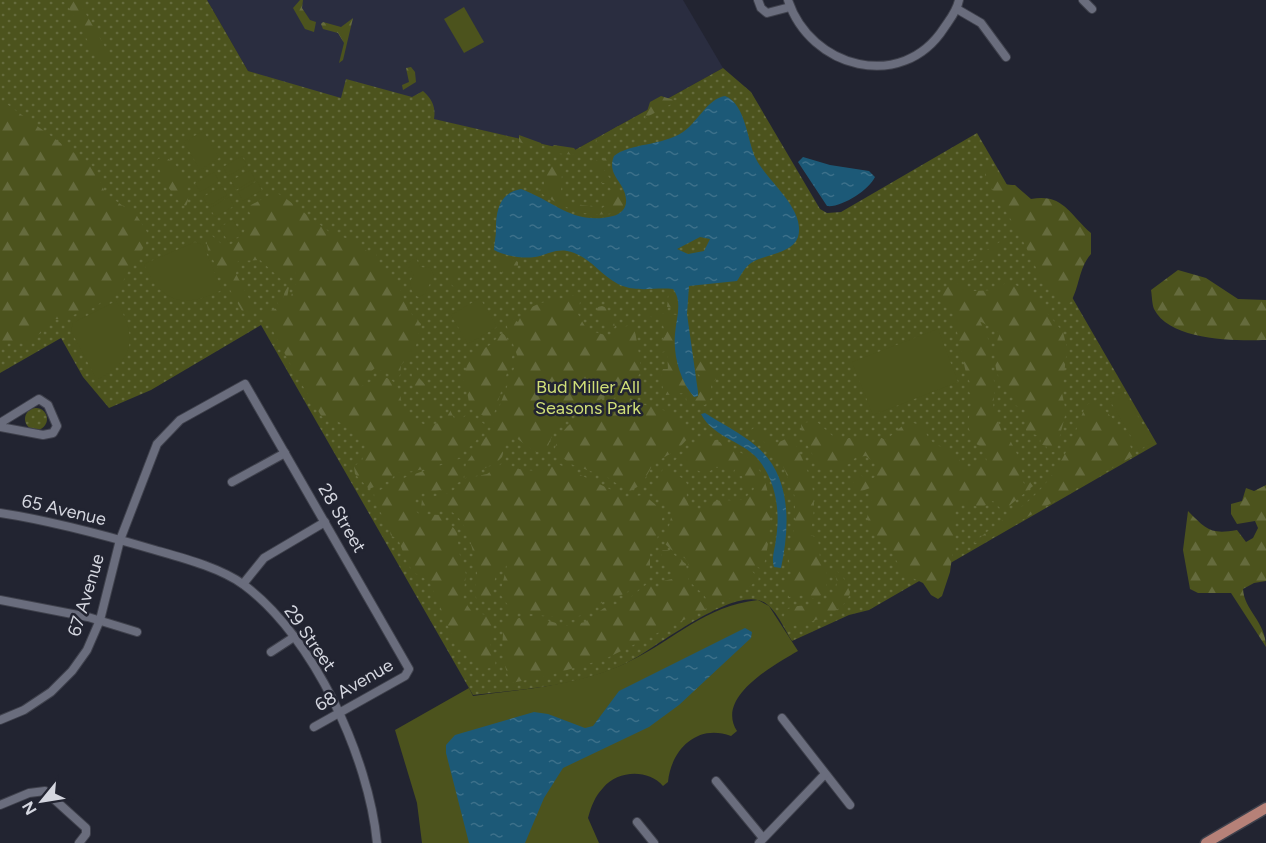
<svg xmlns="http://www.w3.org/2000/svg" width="1266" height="843" font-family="Figtree,sans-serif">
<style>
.built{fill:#2a2d40}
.grass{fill:url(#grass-dots)}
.forest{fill:url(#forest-firs)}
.wetland{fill:url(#wetland-marsh)}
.park{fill:#4c531d}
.water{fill:url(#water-ripples);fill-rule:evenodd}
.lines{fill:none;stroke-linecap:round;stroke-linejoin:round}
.minor-casing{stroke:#3f414c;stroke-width:10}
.major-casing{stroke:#3f414c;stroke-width:13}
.minor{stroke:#6a6d7d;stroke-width:8}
.major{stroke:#b68178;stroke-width:10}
.labels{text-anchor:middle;stroke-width:5;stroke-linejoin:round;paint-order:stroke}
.park-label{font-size:18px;fill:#d0df78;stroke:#222431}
.street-label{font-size:18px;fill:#d4d6df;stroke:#222431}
</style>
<defs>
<pattern id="grass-dots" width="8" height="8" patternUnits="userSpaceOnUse" patternTransform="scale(1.5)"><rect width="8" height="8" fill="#4c531d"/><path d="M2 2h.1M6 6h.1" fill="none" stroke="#656b3d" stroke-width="1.8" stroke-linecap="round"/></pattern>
<pattern id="forest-firs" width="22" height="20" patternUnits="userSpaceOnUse" patternTransform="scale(1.5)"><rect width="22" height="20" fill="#4c531d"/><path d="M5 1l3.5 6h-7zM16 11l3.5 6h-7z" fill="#656b3d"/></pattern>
<pattern id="wetland-marsh" width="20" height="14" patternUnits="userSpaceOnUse" patternTransform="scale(1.5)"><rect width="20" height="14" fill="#4c531d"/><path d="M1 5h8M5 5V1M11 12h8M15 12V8" fill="none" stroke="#656b3d"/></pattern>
<pattern id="water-ripples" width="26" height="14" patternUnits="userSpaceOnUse" patternTransform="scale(1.5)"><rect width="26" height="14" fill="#1c5977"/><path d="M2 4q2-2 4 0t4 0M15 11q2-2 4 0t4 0" fill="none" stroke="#3c708a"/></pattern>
</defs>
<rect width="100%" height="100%" fill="#222431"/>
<!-- built -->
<polygon class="built" points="207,0 683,0 723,68 573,151 313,92 248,71"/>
<!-- grass -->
<g class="grass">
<path d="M0,0H207L248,71L341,98L346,79L412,97L423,91C432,99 436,107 434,119L573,151L723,68L751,92L820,209L827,213L841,212L977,133L1157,444L869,610L849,615L792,641C784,629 774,603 758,600C728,592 660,644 632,660C585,686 525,689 473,695L261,325L151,390L109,408L83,377L61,338L0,373Z"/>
<circle cx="36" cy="419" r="11"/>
</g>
<!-- forest -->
<g class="forest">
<polygon points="59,0 78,0 109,54 106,62 93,50 66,3"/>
<polygon points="300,0 303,0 302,8 310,20 316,22 314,32 305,29 293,8"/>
<polygon points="353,18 343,60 339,63 344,43 338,33 323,29 321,24 323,22 341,27"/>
<polygon points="411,67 415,72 416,82 403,90 402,85 409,82 406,68"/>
<polygon points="661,96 677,101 645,118 650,102"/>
<polygon points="0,99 95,168 105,193 137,216 147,232 146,244 132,263 119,290 93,308 62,319 47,319 48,329 24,343 0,342"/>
<polygon points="618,126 619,132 596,143 597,139"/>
<polygon points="519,135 541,143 542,147 538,148 519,142"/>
<polygon points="554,145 574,148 577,152 576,155 552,153 550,149"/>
<path d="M606,156L608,162L604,170L625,200L621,211C591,221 562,208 538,191L544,186V176L554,162L562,173L561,193L564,199L569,203L602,208L605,206L608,196L614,193L606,183H601L605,179L599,168L591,165L596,160L601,163Z"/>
<path d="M163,157C179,159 194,194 186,206L182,205C172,192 158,177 158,159Z"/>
<path d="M989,167C997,180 1000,185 1015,185L1031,199C1063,193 1069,214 1091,233V254C1078,269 1080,287 1070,303L1064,301L1042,280L1019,233L985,177V169Z"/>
<path d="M275,192L284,197L332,234L352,240L368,252L377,253L376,257L384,270L399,286L408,310L421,324L415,350L401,365L400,375L398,378L375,368L359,382L360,387L380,377C404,378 398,401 406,415L425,425L440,423L450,410L454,418L460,420L469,413L487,426C469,457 432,471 396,473L391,480L369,489L355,474L354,466L362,461L365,446C352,427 343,422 322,417L296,375L264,314L279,307L277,301L283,299L286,286L289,287L287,298L289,301L296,283L295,270L292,269L289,282H284L260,260L238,261L236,274L253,306L248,315L242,311L208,251L206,238L209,233L225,247L241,239L251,215L248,210L251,205Z"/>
<polygon points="509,257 518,262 518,266 508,274 501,272 495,264 496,259"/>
<polygon points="453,268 463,272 456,278 457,285 454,287 449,282 448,271"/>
<path d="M1178,270L1206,278L1238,299L1266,300V340C1235,341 1170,341 1154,309C1152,304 1152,296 1151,290Z"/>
<path d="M1008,281L1031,293L1063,332L1067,348L1062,393L1066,412L1056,451L1049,453L1046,446L1040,444L1041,436L1027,433L1025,427L1027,420L1025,410L1015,405C1014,397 1010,395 1005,389C993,370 992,354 1000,333L980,321L990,343L989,364L995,384L993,409L1002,432L1011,442L1022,464V480L1025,485L1030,482L1033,486L1003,511L993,501L981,508L967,503L956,507L952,525L956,543L953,550L950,572L942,596L938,599L931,595L923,583L904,574L888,546L874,535L867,518L873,493L870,488L859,492L852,486L857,473L869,480L875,477L877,465L866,456L856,457L849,464L822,472L802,435L801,423L816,421L836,439L877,436L886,440L908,421L925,427C927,449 948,444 959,459C963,465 964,469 969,475L977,462L987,461L982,447C960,438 971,415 972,397L968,390L970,383L966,373L952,309L944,302L940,292L955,282L974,291L996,290Z"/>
<polygon points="672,289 679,308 667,307 669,291"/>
<path d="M578,294L580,302L578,314L587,330L609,336L618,329L633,324L637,328L635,331L640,360V373L635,382L558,421L546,451L535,452L515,437L506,444L502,457L497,462L464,479L466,463L490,431L518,358L507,327L508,316L518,322C529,298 558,302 578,294Z"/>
<polygon points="602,306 607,308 606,315 613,319 615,327 610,329 602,323 602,318 597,312 598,307"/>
<path d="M649,312L678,315L676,355L687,388L684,393L666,395C662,389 660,376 662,369H668L667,351L658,353V347L666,334L661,320L648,316Z"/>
<polygon points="502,333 506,336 513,354 494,414 489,420 470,407 467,392 462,386 469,356 490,345"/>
<polygon points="702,357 716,379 711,384 712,397 705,405 693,402 689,403 686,399 688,392 694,399 698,397 697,386 700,376 695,371 696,362"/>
<path d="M415,362L419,378L428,387L420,394C412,387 409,369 415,362Z"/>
<path d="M623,395C631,397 638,404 645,405C664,408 680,416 691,435L678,449L653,464L642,484L629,492L607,477L573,465L554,452C561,419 595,407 623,395Z"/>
<polygon points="429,398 439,411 438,420 434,420 425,405"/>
<path d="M1090,403C1105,402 1133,442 1133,456L984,542L974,543C990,528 1008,517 1025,504C1056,479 1073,442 1085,406Z"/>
<path d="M755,427L777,443L792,436C810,477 820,488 810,535L818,538L820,558L827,566L826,592L815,599L804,595L789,597L786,583L793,575L789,561L795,524V497L784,468L765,443L750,431Z"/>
<path d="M704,434C717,442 733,447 746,456C779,479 771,536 763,570L756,566L751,570L759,579L740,594L711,607L704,595L691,583C689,549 685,564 665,544L672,513L668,504L652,490L664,467L685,480L688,486C685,497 687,517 704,508C709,506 710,503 716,501C726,499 735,502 744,499L754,489L752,484L746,487L742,476H736L734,472L736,468H715L705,474L680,462L673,467L671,464Z"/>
<path d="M462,458L461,481L447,489L413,495L414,509L419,514L440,515L457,531L459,552L466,574L463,599L472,612L492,616C495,626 490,632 490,642C491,651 497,656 495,666L483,670L456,645L431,585C426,576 417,577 412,570C404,560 403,548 397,538L391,536C389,519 374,510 374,493L406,477Z"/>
<path d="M504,462C520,473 540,473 558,464L626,497L644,495L662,510L663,515L656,544L650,551V574L626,593L596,605L573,620L512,611L500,594L507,565L496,574L491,600L478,601C471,591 478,584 477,573C475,557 467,516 449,511C440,508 430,511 421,509L422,499L449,493L473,477L487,474Z"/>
<path d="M1266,485V581L1254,583L1243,589C1244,610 1266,622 1266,647L1231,593H1198L1190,589L1183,550L1188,511C1206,529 1210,535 1237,530L1246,542L1253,538L1258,528L1255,521L1237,524L1231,514V504L1242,501L1246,488L1254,491Z"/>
<path d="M662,550H668L686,564L689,584L703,600L706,609L605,659L543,677L511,683C503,668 499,635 507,620L533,616L566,626L585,622L604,608L626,601L648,583L657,588L663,586V581L672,579V568L661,561Z"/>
<path d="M834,568L843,577L850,592C848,612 807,625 790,626L784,616L786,610C802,601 819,610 834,599L837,582Z"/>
</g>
<!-- wetland -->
<polygon class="wetland" points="1006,238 1009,244 971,267 968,262"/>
<!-- park -->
<g class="park">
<polygon points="464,7 484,42 464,53 444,19"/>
<polygon points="203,131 219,158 200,170 184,142"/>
<polygon points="242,156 247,165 228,176 223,167"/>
<polygon points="250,170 255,179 236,190 231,181"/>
<polygon points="214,172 219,181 200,192 195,183"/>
<polygon points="257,181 262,190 243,201 238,192"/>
<polygon points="222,186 227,195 208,206 203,197"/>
<polygon points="229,197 234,206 215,217 210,208"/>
<polygon points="233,220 242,235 228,242 220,227"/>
<path d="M195,242L203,245L222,290C183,309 162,303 144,264Z"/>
<polygon points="416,258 420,267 430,268 434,275 425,294 418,297 412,291 410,281 414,275 406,264"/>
<polygon points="480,298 497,327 468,344 451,315"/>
<path d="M116,301C138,337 135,359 97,380L71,331L73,323Z"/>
<polygon points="938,329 958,382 873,415 852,362"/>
<polygon points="1123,391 1153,442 1139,450 1109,399"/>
<path d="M758,600L769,606L798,651C774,665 715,697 737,731L731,736C697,723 671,750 668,782L663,786C648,769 618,770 603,788C595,796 591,807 588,818L599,843H422L417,803L395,730L469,688L473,696C526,689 582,685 630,661C676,639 704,606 758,600Z"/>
</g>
<!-- water -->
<g class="water">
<path d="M725,96C746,104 747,141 756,159C768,182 806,209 798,237C792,254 765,254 751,263C745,267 741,275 737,281L689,286L687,314L698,392V396L694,397C680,381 673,355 675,334C676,319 683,302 673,289C653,287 637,293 618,284C599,274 589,255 567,251C554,249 547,255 535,257C523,259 505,256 494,250C494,244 496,237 496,230C496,211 499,193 521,189C554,201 574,226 613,216C621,214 627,208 626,199C625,182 606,175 614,156C630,143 662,146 683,132C698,122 707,99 725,96ZM700,237L710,239L704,251L688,254L677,249Z"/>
<path d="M803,157L830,165L869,171L875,177C869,190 841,208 827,206L798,162Z"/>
<path d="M705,413C722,424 741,433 756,446C792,476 790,526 781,568L774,567C771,558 775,549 776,539C780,514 777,485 761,463C746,441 714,439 701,414Z"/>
<polygon points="745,628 752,632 751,638 679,705 649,727 563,768 544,798 525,843 469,843 446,753 446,745 455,735 534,712 548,714 585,728 593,726 619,691"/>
</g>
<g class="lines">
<defs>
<g id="minor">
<polyline points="758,0 761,8 767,13 790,7"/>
<path d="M788,0C810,68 902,93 944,28C950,19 957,11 959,0"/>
<polyline points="1083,0 1092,9"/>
<polyline points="957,9 981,23 1006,57"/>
<polyline points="0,423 39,399 48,405 57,426 53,433 43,435 0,427"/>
<polyline points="232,482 285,453"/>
<path d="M0,513C53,521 104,535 155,550C183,558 221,568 244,585C314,637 369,758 377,843"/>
<polyline points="243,584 264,558 325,522"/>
<polyline points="0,600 88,617 137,632"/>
<polyline points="271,652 294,637"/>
<polyline points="782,718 850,805"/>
<polyline points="0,720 24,710 51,692 72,671 87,650 100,620 120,540 157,444 180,420 245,384 409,669 405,676 314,727"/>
<polyline points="716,781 763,838"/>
<polyline points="0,805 29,793 45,791 86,828 86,834 79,843"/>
<polyline points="637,822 654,843"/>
<polyline points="759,843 825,774"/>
</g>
<polyline id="major" points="1206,843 1266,808"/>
</defs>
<!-- minor casing -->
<use href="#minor" class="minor-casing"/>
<!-- major casing -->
<use href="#major" class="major-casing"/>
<!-- minor -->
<use href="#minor" class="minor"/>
<!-- major -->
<use href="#major" class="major"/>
</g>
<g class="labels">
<!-- park labels -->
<g class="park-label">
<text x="588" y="393">Bud Miller All<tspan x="588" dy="21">Seasons Park</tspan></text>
</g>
<!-- street labels -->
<g class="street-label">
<text transform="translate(64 510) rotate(13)" y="6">65 Avenue</text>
<text transform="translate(342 518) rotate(60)" y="6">28 Street</text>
<text transform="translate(86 595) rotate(-73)" y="6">67 Avenue</text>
<text transform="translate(310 638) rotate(55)" y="6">29 Street</text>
<text transform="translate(354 685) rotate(-30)" y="6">68 Avenue</text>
</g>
</g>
<!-- north arrow -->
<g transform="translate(42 801) rotate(240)" stroke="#222431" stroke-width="4.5" paint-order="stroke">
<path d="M0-4.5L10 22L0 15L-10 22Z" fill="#d4d6df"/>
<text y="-9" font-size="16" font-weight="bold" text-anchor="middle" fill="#d4d6df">N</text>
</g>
</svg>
